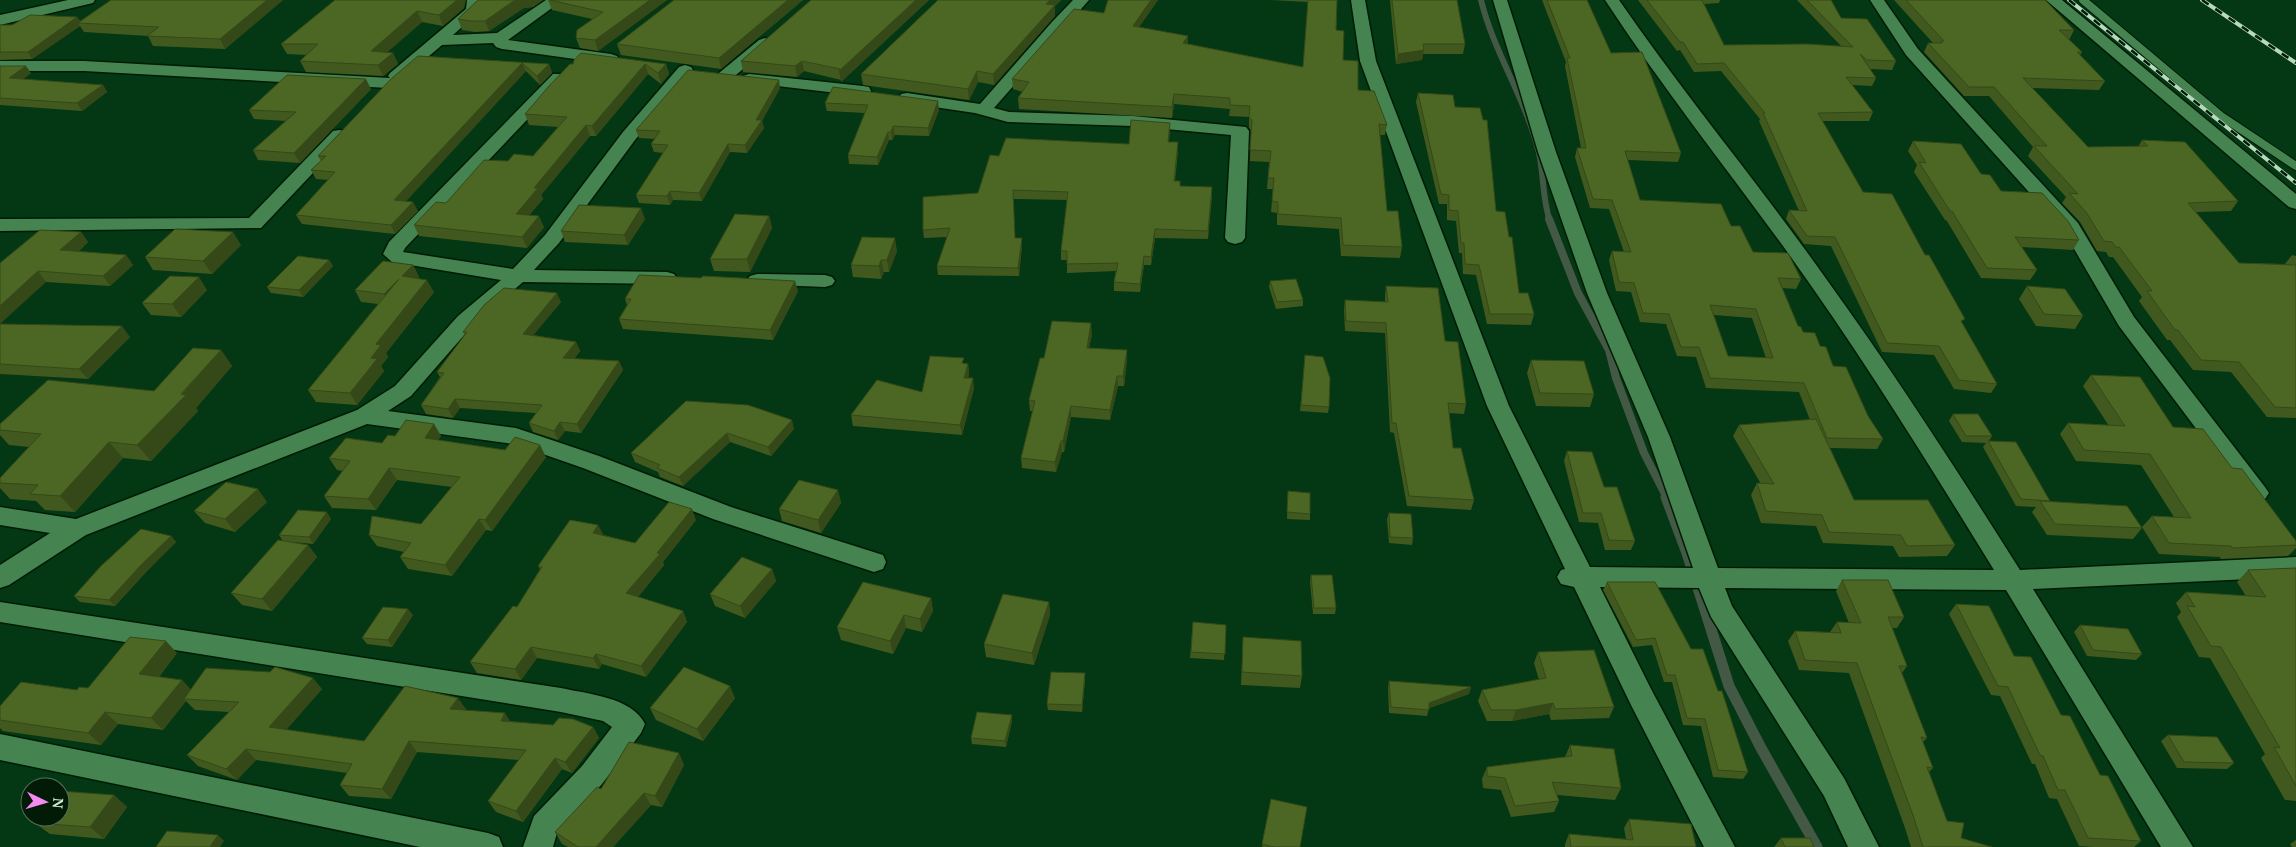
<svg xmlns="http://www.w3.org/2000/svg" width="2296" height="847" font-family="'PT Serif',serif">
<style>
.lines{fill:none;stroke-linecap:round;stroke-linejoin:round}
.stream-far2{stroke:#445846;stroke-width:6}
.stream-far1{stroke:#445846;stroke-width:8}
.stream{stroke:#445846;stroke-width:11}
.lane-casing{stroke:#001c04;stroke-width:10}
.street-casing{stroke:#001c04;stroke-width:3}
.lane{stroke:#458350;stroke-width:8}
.street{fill:#458350;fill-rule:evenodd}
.rail-casing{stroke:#b8dabc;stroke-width:4}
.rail{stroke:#021b07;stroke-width:2.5;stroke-dasharray:8;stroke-linecap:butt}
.wall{fill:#41591e;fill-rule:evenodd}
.shaded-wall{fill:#354818}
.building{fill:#4c6723;stroke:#354818;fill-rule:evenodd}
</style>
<rect width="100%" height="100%" fill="#043713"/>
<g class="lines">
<!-- stream-far2 -->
<path class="stream-far2" d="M1481,0C1494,53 1526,99 1539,153C1544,175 1542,199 1550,221"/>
<!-- stream-far1 -->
<polyline class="stream-far1" points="1549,219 1578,293 1609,350 1616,378 1644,453 1667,498"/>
<!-- stream -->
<polyline class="stream" points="1666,497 1687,553 1729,686 1761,748 1817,847"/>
<defs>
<polyline id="lane" points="2083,0 2221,116 2296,166"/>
<g id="street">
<polygon points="68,0 95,0 93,3 0,25 0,15"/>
<polygon points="467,0 481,0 481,10 453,35 497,33 546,0 563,0 508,40 611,54 617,56 619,59 617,62 611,64 502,49 496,47 493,43 442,45 402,79 395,81 396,83 394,86 388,88 84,71 0,71 0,61 84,61 390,78 388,76 390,73 466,9"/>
<polygon points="1073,0 1089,0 994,108 1009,112 1133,116 1246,127 1249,131 1245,238 1242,242 1235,244 1228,242 1225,238 1231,135 1133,126 1008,122 975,113 907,103 901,102 899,98 901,94 907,93 980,104 1052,22"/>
<path d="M1351,0H1365L1376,61L1509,406L1590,567L1693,568L1648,437L1587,293L1538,152L1493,0H1507L1556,152L1607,293L1670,437L1718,568L1994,570C1928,463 1862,356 1788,253C1727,169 1662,87 1605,0H1619C1685,96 1760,185 1827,280C1895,374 1958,472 2020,570L2296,557V577L2033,589L2193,847H2161L2006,590L1725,588L1732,606L1844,778L1879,847H1848L1824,796L1711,617L1699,588L1600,587L1651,689L1735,847H1704L1631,705L1574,587L1561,584L1557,577L1561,570L1565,569L1487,406L1360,61Z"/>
<polygon points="1870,0 1884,0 1918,49 2078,223 2134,317 2265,487 2269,493 2265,499 2257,502 2249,499 2119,326 2063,230 1906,55"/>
<polygon points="2046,0 2062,0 2296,194 2296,209 2289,207"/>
<polygon points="765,38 771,40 773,43 771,46 731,79 719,79 717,76 719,73 759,40"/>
<polygon points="685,65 691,67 693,70 691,73 635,140 559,243 534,270 667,272 674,274 677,278 674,282 667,284 523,282 472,326 411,396 388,411 516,428 599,456 731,507 883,555 886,562 883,569 874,572 713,519 583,468 514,444 367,424 86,535 9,585 0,588 0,565 50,533 0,525 0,507 76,519 357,410 395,386 458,316 501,280 392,262 383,254 389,242 553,74 565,74 567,77 565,80 405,248 403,252 513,269 545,235 623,132 679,67"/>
<polygon points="749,74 863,86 869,87 871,91 869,95 863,96 743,82 741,79 743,76"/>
<polygon points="339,130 345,131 348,135 345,139 261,228 0,231 0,219 249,218 333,131"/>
<polygon points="757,274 825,275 832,277 835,281 832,285 825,287 750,284 747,280 750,276"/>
<path d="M0,602L561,688C587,694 632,697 645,724L641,733L602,784L557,833L553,847H523L534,816L582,766L612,727L603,721L561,712L0,622Z"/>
<polygon points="0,734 488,833 499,837 503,847 420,847 0,760"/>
</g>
</defs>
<!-- lane casing -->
<use href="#lane" class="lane-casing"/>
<!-- street casing -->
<use href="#street" class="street-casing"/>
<!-- lane -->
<use href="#lane" class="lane"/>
<!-- street -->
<use href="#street" class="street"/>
<defs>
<g id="rail">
<polyline points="2069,0 2296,183"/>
<polyline points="2202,0 2296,63"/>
</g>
</defs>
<!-- rail casing -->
<use href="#rail" class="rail-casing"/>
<!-- rail -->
<use href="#rail" class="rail"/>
</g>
<!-- wall -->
<g class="wall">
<polygon points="111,0 283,0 225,49 153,46 148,36 84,32 80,26 32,59 0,60 0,25 12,25 77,17 80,21"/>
<polygon points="335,0 464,8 443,26 422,22 387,52 393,53 398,64 383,76 306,72 300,61 307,55 287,54 281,44"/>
<polygon points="478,0 543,0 533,7 524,8 489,31 475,32 462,30 458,19"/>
<polygon points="548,0 667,0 598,51 580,48 576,38 592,19 552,10"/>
<polygon points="674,0 803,0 721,69 621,55 617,44"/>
<polygon points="929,0 841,82 841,80 804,71 797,77 743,72 741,61"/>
<polygon points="938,0 1061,0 1055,6 1055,16 994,85 978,82 969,100 863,85 861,74"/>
<polygon points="1108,0 1158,0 1139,27 1188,36 1188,44 1303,67 1308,2 1269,0 1337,0 1336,30 1343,60 1358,90 1387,125 1385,135 1380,135 1387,211 1402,247 1400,258 1341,256 1339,229 1277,225 1277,213 1271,212 1273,189 1267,189 1269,162 1250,161 1251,131 1249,127 1249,117 1229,116 1230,109 1174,104 1172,118 1019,109 1018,98 1023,92 1013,89 1012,79 1104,13"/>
<polygon points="1390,0 1457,0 1465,44 1463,54 1423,54 1422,60 1396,64"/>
<path d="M1542,0H1587L1611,53L1681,153L1678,162L1628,160L1640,200L1731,226L1753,252L1801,279L1796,289L1782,288L1798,326L1803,332L1820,346L1833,366L1868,416L1883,439L1877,449L1830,448L1854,500L1955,545L1947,556L1899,557L1893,546L1823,543L1816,526L1761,523L1751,495L1757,483L1761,484L1733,436L1739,425L1810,420L1799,392L1706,388L1696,357L1677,356L1666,324L1640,322L1631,292L1616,291L1609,260L1612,251L1624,252L1609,209L1590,208L1575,157L1577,148H1581L1565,66L1566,62ZM1714,315L1752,318L1766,358L1728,356Z"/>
<polygon points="1638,0 1720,0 1719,3 1704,4 1724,45 1841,46 1797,0 1831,0 1841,18 1896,61 1892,70 1870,69 1876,78 1872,86 1852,85 1873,112 1869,121 1822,121 1863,192 1962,324 1997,384 1991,393 1954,389 1934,355 1882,352 1831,246 1804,244 1786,219 1789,210 1799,211 1759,121 1760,119 1721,71 1694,72 1680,50 1677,51"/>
<polygon points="1894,0 2045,0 2074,30 2069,40 2082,52 2080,55 2105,81 2099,90 2032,88 2088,147 2138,147 2142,140 2238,201 2231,211 2196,212 2239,263 2285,264 2292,255 2296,256 2296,418 2267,417 2231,372 2193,370 2170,340 2167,340 2139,301 2142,297 2113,257 2109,257 2106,252 2097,251 2080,222 2062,203 2066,197 2028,156 2033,147 1989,96 1964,96 1924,52 1928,43 1933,43"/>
<polygon points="418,56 549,64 552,73 540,85 526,71 406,201 418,211 395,234 302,224 296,215 328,180 316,179 311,170 321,161 318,156"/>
<polygon points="570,64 666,64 669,74 661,84 648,74 596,136 590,136 541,195 543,199 529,215 544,227 527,248 419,236 414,225 508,161 533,156 558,127 529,125 525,114"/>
<polygon points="0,66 31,73 23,79 103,85 107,92 82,111 0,105"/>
<polygon points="833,87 939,110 929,136 895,135 892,140 889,140 878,165 849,164 848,155 865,113 827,111 825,103"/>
<polygon points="780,88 762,121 764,128 747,153 730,152 702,201 673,200 670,205 639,203 636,195 664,153 654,152 651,144 655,139 639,138 636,130"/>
<polygon points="371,89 300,163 258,160 253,150 286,121 254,119 249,110"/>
<polygon points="1418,93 1455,107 1496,211 1509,237 1519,293 1534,314 1531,325 1487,324 1476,275 1463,274 1462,253 1459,253 1456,221 1447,220 1447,204 1439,204 1416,102"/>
<polygon points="1170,123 1169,142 1178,151 1175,181 1180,181 1180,186 1212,196 1208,239 1155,238 1151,265 1144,265 1140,292 1114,291 1114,282 1116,271 1067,273 1067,260 1061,260 1061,251 1067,200 1013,199 1015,238 1022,246 1019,276 938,275 937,266 947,237 924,238 923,230 978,193 1129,144"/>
<polygon points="1913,141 1981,174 2001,191 2079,240 2073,250 2022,247 2037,270 2030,280 1981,278 1947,221 1945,220 1914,172 1917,165 1908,151"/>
<polygon points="769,216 772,228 750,272 714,271 710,259"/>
<polygon points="645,219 628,245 565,242 561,231"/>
<polygon points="81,232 88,242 78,252 126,255 133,265 110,286 46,282 0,263"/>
<polygon points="241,245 212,274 153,270 145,257"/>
<polygon points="897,251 889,272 884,272 881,279 853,277 851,265"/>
<polygon points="329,260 333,266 303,297 271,293 267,287"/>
<polygon points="413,265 419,277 418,278 434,292 386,353 388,357 381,366 384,371 357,405 316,402 308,390 378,304 361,302 355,290"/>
<polygon points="1270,281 1303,300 1303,306 1276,309 1269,287"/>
<polygon points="1386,286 1445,341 1466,404 1464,414 1449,413 1453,448 1474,500 1471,510 1407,506 1394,433 1390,432 1385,333 1345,331 1344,310 1345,300 1385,302 1385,296"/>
<polygon points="2027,286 2083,316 2075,329 2036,326 2019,299"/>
<polygon points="207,290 181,317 151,315 142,303"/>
<polygon points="798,291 773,340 623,329 619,319 627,305 625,299"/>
<polygon points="561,302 533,335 576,342 580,351 574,359 619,361 623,370 581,433 565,431 558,440 533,432 529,423 536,413 460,408 453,418 426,414 421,405 440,377 437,372 465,335 463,332"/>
<polygon points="0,324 130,337 88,379 0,374"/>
<polygon points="1092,334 1089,348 1127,350 1127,360 1124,386 1118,386 1110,420 1071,417 1064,452 1062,452 1056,472 1022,468 1021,458 1033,411 1030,411 1029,400 1044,358"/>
<polygon points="221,350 232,366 196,408 198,411 151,461 123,458 75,512 45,510 36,501 10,499 0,488 0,478 29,447 9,445 0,435 0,424 154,391"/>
<polygon points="1305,355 1329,407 1328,413 1300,411"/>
<polygon points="1531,360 1594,394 1590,407 1536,406 1527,373"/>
<polygon points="964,363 968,364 969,374 968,378 974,388 962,435 853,426 851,415 922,392"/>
<polygon points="2091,375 2173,427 2232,468 2296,541 2296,548 2288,556 2221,559 2220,557 2159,554 2142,527 2152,516 2174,517 2141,465 2076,461 2060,434 2068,423 2109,426 2083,386"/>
<polygon points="686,401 794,429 771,456 730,442 683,486 660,477 658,472 635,462 631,453"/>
<polygon points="1953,414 1992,436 1989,441 2050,501 2049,502 2142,528 2133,539 2047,535 2032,512 2036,507 2016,506 1983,447 1986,443 1962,442 1949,421"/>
<polygon points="434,424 441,436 438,440 546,457 492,531 486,530 452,576 408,569 400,557 404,552 377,546 369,535 421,524 452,487 397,480 376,510 332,508 324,496 343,471 337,470 329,458 382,443 395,436"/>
<polygon points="1567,451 1604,487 1635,541 1631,550 1605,550 1598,523 1579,522 1564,461"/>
<polygon points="838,490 841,503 821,533 782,521 779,509"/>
<polygon points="1288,491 1310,514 1310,520 1287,519"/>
<polygon points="267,502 235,532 205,523 194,511"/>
<polygon points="1389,513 1413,538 1412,545 1389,543 1387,519"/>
<polygon points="331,519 313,544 293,542 308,545 317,557 272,611 242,605 231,593 283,541 279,535"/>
<polygon points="696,520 663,562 664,565 638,597 683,611 687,622 646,677 602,664 599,669 537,658 521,680 477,673 470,662 517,607 540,569 538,566 598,525 603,535 635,543"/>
<polygon points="171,536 176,542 147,571 115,606 80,602 74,596"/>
<polygon points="2296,568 2296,801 2285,800 2261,758 2265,754 2210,658 2199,657 2177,617 2181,612 2176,603 2186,592 2246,596 2237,582 2248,570"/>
<polygon points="772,569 776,581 745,618 715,606 710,594"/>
<polygon points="1311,575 1336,608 1335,614 1313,614 1310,581"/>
<polygon points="1842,580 1904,617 1897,628 1892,628 1907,666 1902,673 1927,738 1923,742 1933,768 1929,772 1947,821 1961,838 1992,847 1911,847 1905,828 1849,673 1799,670 1788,641 1795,631 1830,632 1837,622 1849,623 1836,591"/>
<polygon points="1607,582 1691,649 1748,772 1743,779 1713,777 1701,726 1683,725 1672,682 1664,682 1652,645 1633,647 1603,590"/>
<polygon points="931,598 933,611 922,632 906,628 893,654 841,640 837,627"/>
<polygon points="1049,602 1050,615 1034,665 986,657 984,644"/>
<polygon points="1956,604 2014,656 2061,715 2100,775 2141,841 2134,847 2094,847 2079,846 2057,799 2049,798 2035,764 2032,764 2000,696 1991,695 1949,614"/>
<polygon points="413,615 392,647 367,644 362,638"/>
<polygon points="1193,622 1226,625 1224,660 1190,658"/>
<polygon points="2080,625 2142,654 2136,660 2087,656 2074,632"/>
<polygon points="1243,637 1302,676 1300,688 1241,685"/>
<polygon points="1538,652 1614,707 1609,718 1551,720 1549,714 1512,721 1487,721 1478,701 1482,690 1539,680 1534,663"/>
<polygon points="177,653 159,677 182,680 191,690 322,689 286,730 364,741 466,709 465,710 510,721 553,725 593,727 599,738 572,773 562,769 523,822 496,812 488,801 519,760 417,752 391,799 349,796 340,785 347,773 256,760 237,780 198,766 187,755 229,712 195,710 186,701 163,730 118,724 101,745 3,731 0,728 0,706 88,688"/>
<polygon points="1085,680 1082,712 1048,710 1047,704"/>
<polygon points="1389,681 1471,687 1469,694 1429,708 1427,716 1389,713 1388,688"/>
<polygon points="735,698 703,741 656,720 650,708"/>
<polygon points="1012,721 1006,747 972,744 971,738"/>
<polygon points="2168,735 2234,763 2227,769 2177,768 2161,741"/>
<polygon points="1570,745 1621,788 1615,800 1557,795 1559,801 1554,812 1511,817 1501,790 1483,788 1482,779 1487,767 1565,757"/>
<polygon points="684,765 662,807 651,805 613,847 568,847 562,844 555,832 601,789"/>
<polygon points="114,795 127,807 104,839 50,834 35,823"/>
<polygon points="1271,799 1300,847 1262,847"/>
<polygon points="1629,819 1696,847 1565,847 1565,844 1569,834 1626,839 1624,828"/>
<polygon points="1781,838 1814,847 1774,847"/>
<polygon points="2296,840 2296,847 2292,847 2290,844"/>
</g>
<!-- shaded-wall -->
<g class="shaded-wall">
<polygon points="267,0 283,0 225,49 220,39"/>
<polygon points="457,0 466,0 464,8 443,26 439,15"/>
<polygon points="515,0 543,0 533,7 524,8 489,31 485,21"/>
<polygon points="650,0 667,0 598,51 595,40"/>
<polygon points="788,0 803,0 721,69 719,58"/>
<polygon points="916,0 929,0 841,82 839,71"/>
<polygon points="1050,0 1061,0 1055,6 1055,16 994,85 993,74 1046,4"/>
<polygon points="1151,0 1158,0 1133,36 1133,26"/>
<polygon points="417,11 422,22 376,62 371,51"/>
<polygon points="77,17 81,23 78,23 80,26 32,59 28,52"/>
<polygon points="1188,36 1188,46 1183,43"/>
<polygon points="1424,50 1422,60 1396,64 1398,54"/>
<polygon points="393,53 398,64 383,76 378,65"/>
<polygon points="802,61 804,71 797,77 795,66"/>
<polygon points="522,63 526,71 399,209 394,200"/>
<polygon points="549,64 552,73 540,85 537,76"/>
<polygon points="645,64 648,74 596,136 592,126"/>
<polygon points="666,64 669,74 661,84 658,73"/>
<polygon points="26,66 31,73 14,85 9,78"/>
<polygon points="977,71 978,82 969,100 968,89"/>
<polygon points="366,79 371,89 300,163 294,153"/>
<polygon points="779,80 780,88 762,121 764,128 747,153 745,145 756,120"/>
<polygon points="103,85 107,92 82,111 77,103"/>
<polygon points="1174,94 1174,104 1172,118 1172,107"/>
<polygon points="938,101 939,110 929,136 928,128"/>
<polygon points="1170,123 1170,131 1168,150 1168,142"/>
<polygon points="586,125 590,136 541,195 543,199 521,225 516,214 534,188"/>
<polygon points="893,126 895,135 892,140 891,132"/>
<polygon points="888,132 889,140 878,165 877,157"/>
<polygon points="728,144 730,152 702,201 699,193"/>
<polygon points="670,191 673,200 670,205 667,196"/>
<polygon points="413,202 418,211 395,234 391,225"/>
<polygon points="641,208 645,219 628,245 624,235"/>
<polygon points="539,216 544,227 527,248 522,237"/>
<polygon points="769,216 772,228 750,272 747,259"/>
<polygon points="1155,229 1155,238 1151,265 1151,257"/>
<polygon points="81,232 88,242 67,261 60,250"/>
<polygon points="233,232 241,245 212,274 203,261"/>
<polygon points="895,238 897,251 889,272 887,260"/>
<polygon points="1022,238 1022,246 1019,276 1018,268"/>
<polygon points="126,255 133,265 110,286 103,276"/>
<polygon points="1144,256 1144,265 1140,292 1140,284"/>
<polygon points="329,260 333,266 303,297 299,290"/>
<polygon points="881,260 884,272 881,279 879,266"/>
<polygon points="413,265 419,277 408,288 402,276"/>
<polygon points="38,271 46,282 0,324 0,306"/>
<polygon points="199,277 207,290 181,317 172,304"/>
<polygon points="399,279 391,306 384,294"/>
<polygon points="427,280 434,292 386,353 388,357 381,366 384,371 357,405 350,393 371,358 376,344"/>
<polygon points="795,281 798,291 773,340 770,330"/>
<polygon points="557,293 561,302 527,343 523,334"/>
<polygon points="1091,323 1092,334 1087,358 1087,348"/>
<polygon points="122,326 130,337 88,379 79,369"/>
<polygon points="576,342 580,351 567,367 563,358"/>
<polygon points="221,350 232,366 196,408 198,411 151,461 137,445"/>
<polygon points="1127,350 1127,360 1124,386 1123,376"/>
<polygon points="619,361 623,370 581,433 577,424"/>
<polygon points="968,364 969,374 966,388 964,378"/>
<polygon points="1117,376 1118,386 1110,420 1110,410"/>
<polygon points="973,378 974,388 962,435 960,425"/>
<polygon points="455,399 460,408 453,418 448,409"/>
<polygon points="1071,406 1071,417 1064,452 1063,441"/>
<polygon points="792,420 794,429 771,456 768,447"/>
<polygon points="560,422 565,431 558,440 554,431"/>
<polygon points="434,424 441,436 431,450 425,438"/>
<polygon points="727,433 730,442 683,486 679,477"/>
<polygon points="1061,441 1062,452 1056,472 1055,462"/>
<polygon points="109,442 123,458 75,512 60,496"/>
<polygon points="540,445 546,457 492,531 485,520"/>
<polygon points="389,468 397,480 376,510 368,499"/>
<polygon points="258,489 267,502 235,532 225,519"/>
<polygon points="838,490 841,503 821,533 818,520"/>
<polygon points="692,509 696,520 663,562 664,565 632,604 626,593 657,553"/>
<polygon points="327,512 331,519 313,544 309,537"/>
<polygon points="479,519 486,530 452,576 445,565"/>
<polygon points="598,525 604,536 593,533"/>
<polygon points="171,536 176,542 147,571 115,606 109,600 141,565"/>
<polygon points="308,545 317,557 272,611 262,599"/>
<polygon points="772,569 776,581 745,618 740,606"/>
<polygon points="931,598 933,611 922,632 920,619"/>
<polygon points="1049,602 1050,615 1034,665 1032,653"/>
<polygon points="408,609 413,615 392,647 388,640"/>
<polygon points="683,611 687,622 646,677 641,666"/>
<polygon points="904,615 906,628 893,654 890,641"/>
<polygon points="166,641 177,653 151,686 139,674"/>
<polygon points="531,647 537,658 521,680 515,669"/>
<polygon points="596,654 602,664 599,669 593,658"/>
<polygon points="1085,673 1085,680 1082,712 1082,705"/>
<polygon points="313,678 322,689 279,738 269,727"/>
<polygon points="182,680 193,692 184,699 186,701 163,730 151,718"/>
<polygon points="730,686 735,698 703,741 697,729"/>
<polygon points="1471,687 1469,694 1427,709 1429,703"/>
<polygon points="458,698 466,709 458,720 450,709"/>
<polygon points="1553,703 1549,714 1512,721 1516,710"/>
<polygon points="105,712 118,724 101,745 88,733"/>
<polygon points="505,713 512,724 501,721"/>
<polygon points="1012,715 1012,721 1006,747 1005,741"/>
<polygon points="593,727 599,738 572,773 565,762"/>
<polygon points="409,741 417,752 391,799 382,789"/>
<polygon points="246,749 256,760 237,780 226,769"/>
<polygon points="679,753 684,765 662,807 655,796"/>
<polygon points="555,758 562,769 523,822 516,811"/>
<polygon points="644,793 651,805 613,847 596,847"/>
<polygon points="114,795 127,807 104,839 90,827"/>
<polygon points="218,835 224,841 220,847 210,847"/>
</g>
<!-- building -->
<g class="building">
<polygon points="111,0 267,0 220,39 147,36 159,27 78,23"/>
<polygon points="335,0 457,0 439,15 417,11 371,51 393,53 378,65 300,61 318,44 281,44"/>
<polygon points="478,0 515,0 485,21 471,21 458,19"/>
<polygon points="550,0 650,0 595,40 576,38 577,30 603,12"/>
<polygon points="674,0 788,0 719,58 617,44"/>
<polygon points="811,0 916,0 839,71 840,69 802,61 795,66 741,61"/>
<polygon points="938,0 1050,0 1046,4 1055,5 993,74 977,71 968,89 861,74"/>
<polygon points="1108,0 1151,0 1133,26 1188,36 1183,43 1303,67 1308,0 1337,0 1336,30 1344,31 1343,60 1358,61 1358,90 1374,91 1387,125 1379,124 1387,211 1398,211 1402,247 1343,245 1341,218 1278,214 1278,202 1272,201 1274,178 1268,178 1271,151 1250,150 1252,120 1249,117 1250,106 1230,105 1230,98 1174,94 1172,107 1018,98 1029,82 1012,79 1074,9 1104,13"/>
<polygon points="1392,0 1457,0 1465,44 1423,44 1424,50 1398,54"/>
<path d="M1547,0H1587L1611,53L1642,52L1681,153L1625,151L1640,200L1721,204L1731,226H1740L1753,252L1788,253L1801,279L1778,278L1798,326L1801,327L1803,332L1815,333L1820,346L1826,347L1833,366L1846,367L1868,416L1883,439L1827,438L1804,383L1710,378L1699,347H1681L1669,314L1643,313L1634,283L1619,282L1612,251L1631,252L1612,200L1593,199L1577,148H1586L1567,58H1570ZM1710,305L1756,309L1773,358L1728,356Z"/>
<polygon points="1647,0 1702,0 1724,45 1807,44 1853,47 1807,0 1831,0 1841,18 1867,19 1896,61 1867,60 1860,54 1876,78 1846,77 1873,112 1818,113 1863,192 1892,194 1925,255 1929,255 1965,319 1961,321 1997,384 1959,380 1939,346 1887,343 1835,237 1807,236 1789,210 1807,211 1763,113 1765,113 1724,63 1697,64 1683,42 1680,42"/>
<polygon points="1906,0 2045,0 2074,30 2059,30 2082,52 2077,52 2105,81 2023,78 2088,147 2148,146 2142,140 2185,142 2238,201 2188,203 2239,263 2296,265 2296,408 2275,407 2239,362 2201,360 2178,330 2175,330 2147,291 2152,291 2119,247 2116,247 2112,242 2104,241 2086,212 2069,193 2078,194 2034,146 2047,146 1994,87 1969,87 1928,43 1942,43 1941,41 1944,41"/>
<polygon points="30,15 77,17 28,52 0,52 0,25 12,25"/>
<polygon points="581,53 666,64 658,73 645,64 592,126 586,125 534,188 538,188 516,214 539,216 522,237 414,225 436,202 446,203 484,160 508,161 514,154 533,156 567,117 525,114 549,86 570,64 573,64 574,60"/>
<polygon points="418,56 549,64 537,76 522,63 394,200 413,202 391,225 296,215 335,172 311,170 326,156 318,156 391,79"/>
<polygon points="0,66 26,66 9,78 103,85 77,103 0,98"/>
<polygon points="688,70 779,80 756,120 762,120 745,145 728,144 699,193 670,191 667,196 636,195 668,145 651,144 660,131 636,130"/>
<polygon points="287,75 366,79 294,153 253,150 296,112 249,110"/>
<polygon points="833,87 938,101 928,128 893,126 891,132 888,132 877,157 848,155 868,105 825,103"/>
<polygon points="1418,93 1453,95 1455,107 1480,108 1483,120 1487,120 1496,211 1505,212 1509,237 1512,237 1519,293 1528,293 1534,314 1490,314 1479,265 1465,264 1464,243 1461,243 1458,211 1449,210 1449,195 1441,194"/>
<polygon points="1131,120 1170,123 1168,142 1178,142 1174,181 1180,181 1180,186 1212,187 1208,231 1155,229 1151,257 1144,256 1140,284 1114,282 1118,263 1067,264 1067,251 1061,251 1068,192 1013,190 1015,238 1022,238 1018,268 937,266 950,228 923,230 923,197 978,193 990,155 999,156 1006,138 1129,144"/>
<polygon points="1913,141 1961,144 1981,174 1990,175 2001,191 2042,193 2068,221 2079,240 2015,237 2037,270 1987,268 1952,211 1950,211 1919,162 1926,163"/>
<polygon points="579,205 641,208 624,235 561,231"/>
<polygon points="735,214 769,216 747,259 710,259"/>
<polygon points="175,229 233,232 203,261 145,257"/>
<polygon points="40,230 81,232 60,250 126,255 103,276 38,271 0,306 0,263"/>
<polygon points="862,237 895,238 887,260 881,260 879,266 851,265"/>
<polygon points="298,256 329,260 299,290 267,287"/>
<polygon points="383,261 413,265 402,276 427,280 376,344 381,345 371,358 377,359 350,393 308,390 399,279 384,294 355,290"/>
<polygon points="639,275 701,278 703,276 795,281 770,330 619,319 631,299 625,299"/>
<polygon points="170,276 199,277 172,304 142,303"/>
<polygon points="1296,279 1303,300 1277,302 1270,281"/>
<polygon points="1386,286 1438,288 1445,341 1458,342 1466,404 1448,403 1453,448 1461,448 1474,500 1409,496 1396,423 1392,423 1386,323 1346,321 1345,300 1388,302"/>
<polygon points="2027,286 2065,289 2083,316 2044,314"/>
<polygon points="504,288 557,293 523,334 576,342 563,358 619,361 577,424 560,422 554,431 529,423 542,405 455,399 448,409 421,405 444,373 437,372 467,332 463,332 484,305"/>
<polygon points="1052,321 1091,323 1087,348 1127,350 1123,376 1117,376 1110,410 1071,406 1063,441 1061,441 1055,462 1021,458 1035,401 1029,400 1040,358 1044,358"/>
<polygon points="0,324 122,326 79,369 0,364"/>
<polygon points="193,348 221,350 181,394 186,395 137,445 109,442 60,496 30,494 38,485 0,483 0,478 41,434 0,430 0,424 48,380 154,391"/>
<polygon points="1305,355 1323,357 1330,378 1329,407 1301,405"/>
<polygon points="930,356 964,358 962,363 968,364 964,378 973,378 960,425 851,415 877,380 922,392"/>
<polygon points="1531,360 1584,361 1594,394 1540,393"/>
<polygon points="2091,375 2140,377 2173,427 2203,429 2232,468 2242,469 2296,541 2296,545 2232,548 2231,546 2169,543 2152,516 2191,518 2150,454 2084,450 2068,423 2125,426"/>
<polygon points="686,401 748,405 792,420 768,447 727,433 679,477 657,468 660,465 631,453"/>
<polygon points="1953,414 1978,414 1992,436 1966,436"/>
<polygon points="1816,419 1854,500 1928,500 1955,545 1907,546 1901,535 1829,532 1822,515 1766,511 1757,483 1774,484 1739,425"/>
<polygon points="406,420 434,424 425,438 505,450 515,437 540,445 485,520 479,519 445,565 400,557 411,543 369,535 372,516 421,524 460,477 389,468 368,499 324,496 350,461 329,458 346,438 382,443 388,435 395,436"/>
<polygon points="1988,441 2016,442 2050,501 2021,499"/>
<polygon points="1567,451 1592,452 1604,487 1617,487 1635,541 1609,540 1601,513 1583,513"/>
<polygon points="799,480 838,490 818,520 779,509"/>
<polygon points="226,482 258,489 225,519 194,511"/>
<polygon points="1288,491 1310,493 1310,514 1287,512"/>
<polygon points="2040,501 2127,506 2142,528 2055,524"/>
<polygon points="669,502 692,509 657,553 660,554 626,593 683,611 641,666 596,654 593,658 531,647 515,669 470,662 513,606 517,607 542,567 538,566 570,520 598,525 593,533 635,543"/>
<polygon points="298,510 327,512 309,537 279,535"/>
<polygon points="1389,513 1411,514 1413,538 1390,537"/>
<polygon points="141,529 171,536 141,565 109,600 74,596 101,566"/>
<polygon points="278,540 308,545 262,599 231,593"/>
<polygon points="742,557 772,569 740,606 710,594"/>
<polygon points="2296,568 2296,786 2274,747 2280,748 2221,647 2211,646 2187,606 2195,607 2186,592 2266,597 2248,570"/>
<polygon points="1311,575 1332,575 1336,608 1314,608"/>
<polygon points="1842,580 1888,580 1904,617 1888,617 1907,666 1899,666 1927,738 1921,737 1933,768 1927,767 1947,821 1964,823 1961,838 1992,847 1923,847 1914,818 1857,663 1805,660 1795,631 1841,633 1837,622 1861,623"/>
<polygon points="863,582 931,598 920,619 904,615 890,641 837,627"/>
<polygon points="1607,582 1655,582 1691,649 1703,649 1718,691 1722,691 1748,772 1718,770 1705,719 1687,718 1675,675 1667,675 1655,638 1636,640"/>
<polygon points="1003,594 1049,602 1032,653 984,644"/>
<polygon points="1956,604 1989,606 2014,656 2031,657 2061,715 2070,716 2100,775 2108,776 2141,841 2088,838 2065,790 2058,790 2043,756 2040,755 2008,687 1998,686"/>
<polygon points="383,607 408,609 388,640 362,638"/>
<polygon points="1193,622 1226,625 1225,654 1191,652"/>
<polygon points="2080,625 2128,629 2142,654 2093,650"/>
<polygon points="130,637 166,641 139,674 182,680 151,718 105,712 88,733 0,720 0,706 21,682 77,690 79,687 88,688"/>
<polygon points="1243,637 1301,641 1302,676 1242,672"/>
<polygon points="1594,650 1614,707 1555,709 1553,703 1516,710 1491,710 1482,690 1546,678 1538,652"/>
<polygon points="275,667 313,678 269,727 364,741 405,686 458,698 450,709 505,713 501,721 553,725 559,718 573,719 593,727 565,762 555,758 516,811 488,801 526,750 409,741 382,789 340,785 352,764 246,749 226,769 187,755 239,702 184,699 206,668 270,672"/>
<polygon points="684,667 730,686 697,729 650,708"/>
<polygon points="1051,672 1085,673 1082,705 1047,704"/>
<polygon points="1389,681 1471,687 1429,703 1429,710 1391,707"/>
<polygon points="977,712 1012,715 1005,741 971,738"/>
<polygon points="2168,735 2217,737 2234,763 2184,762"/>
<polygon points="629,742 679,753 655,796 644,793 596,847 578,847 555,832 597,787 601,789"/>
<polygon points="1570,745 1614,749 1621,788 1552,782 1559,801 1515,806 1505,778 1487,776 1487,767 1572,756"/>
<polygon points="60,791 114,795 90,827 35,823 39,817 60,817"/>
<polygon points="1271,799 1307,807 1300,847 1274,847 1262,844"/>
<polygon points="1629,819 1691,824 1696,847 1571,847 1569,834 1633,840"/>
<polygon points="167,831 218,835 210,847 156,847"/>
<polygon points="1781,838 1810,838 1814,847 1785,847"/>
</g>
<!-- north arrow -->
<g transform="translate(45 802) rotate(95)"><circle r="24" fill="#021b07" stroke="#547058"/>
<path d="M0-4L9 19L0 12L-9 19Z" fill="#f389f1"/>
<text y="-8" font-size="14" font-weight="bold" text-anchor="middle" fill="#cfefd2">N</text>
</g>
</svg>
